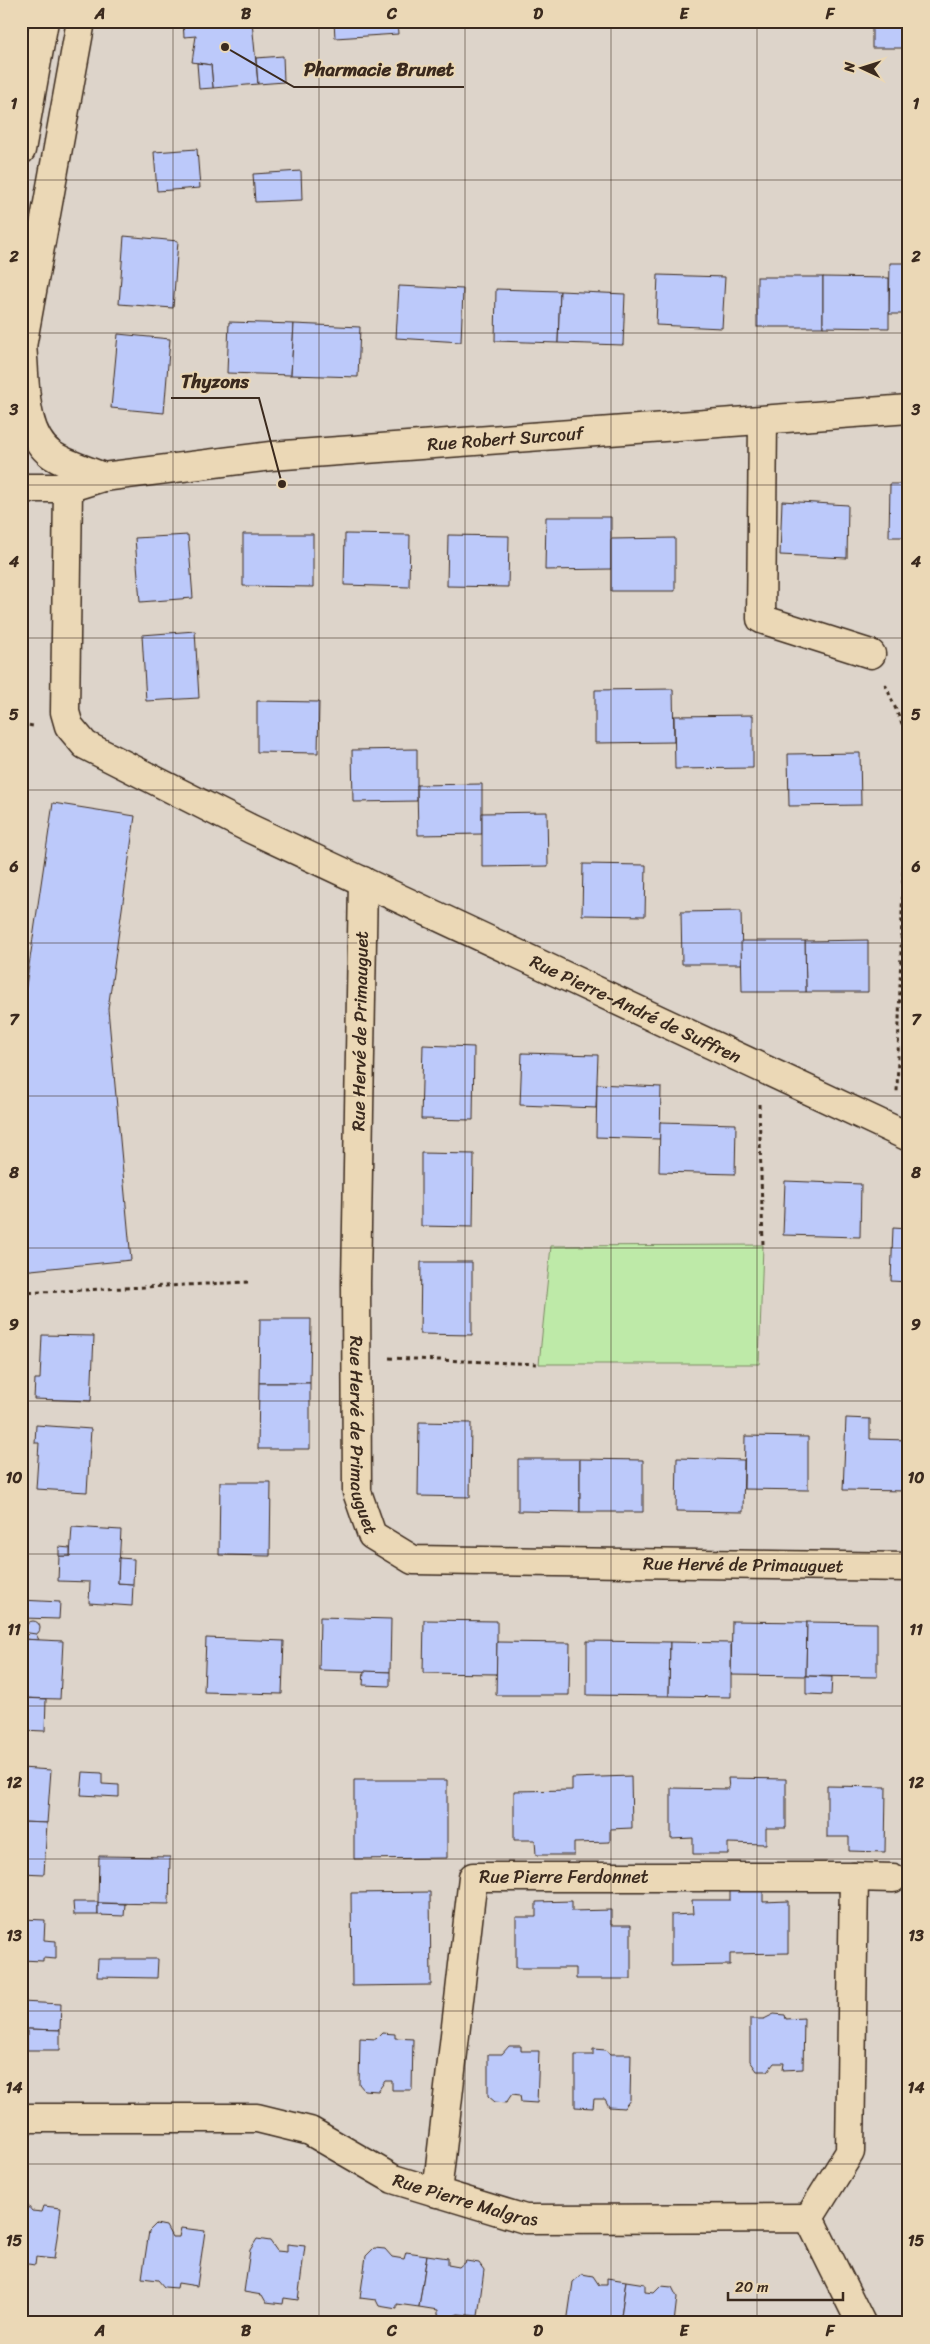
<svg xmlns="http://www.w3.org/2000/svg" width="930" height="2344" font-family="Sriracha,sans-serif">
<style>
.green{fill:#beeaa8;stroke:#7c8a63}
.building{fill:#bcc9fa;stroke:#3b2a1e}
.lines{fill:none;stroke-linecap:round;stroke-linejoin:round}
.street-casing{stroke:#3b2a1e;stroke-width:31}
.primary-casing{stroke:#3b2a1e;stroke-width:31}
.path{stroke:#3b2a1e;stroke-width:3;stroke-dasharray:4 4;stroke-linecap:butt}
.street{stroke:#ebd8b6;stroke-width:28}
.primary{stroke:#ebd8b6;stroke-width:28}
.grid{fill:none;stroke:#3b2a1e;stroke-width:1;stroke-opacity:0.55}
.labels{text-anchor:middle;stroke-width:4;stroke-linejoin:round;paint-order:stroke}
.street-label{font-size:18px;fill:#3b2a1e;stroke:#ebd8b6}
.leader{fill:none;stroke:#3b2a1e;stroke-width:2}
.callout-dot{fill:#3b2a1e;stroke:#ebd8b6;stroke-width:2}
.callout-label{font-size:19px;text-anchor:middle;font-weight:bold;fill:#3b2a1e;stroke:#ebd8b6;stroke-width:4;stroke-linejoin:round;paint-order:stroke}
.neatline{fill:none;stroke:#3b2a1e;stroke-width:2}
.grid-label{font-size:16px;text-anchor:middle;font-weight:bold;fill:#3b2a1e}
</style>
<rect width="100%" height="100%" fill="#ddd4ca"/>
<filter id="ink" filterUnits="userSpaceOnUse"><feTurbulence type="fractalNoise" baseFrequency=".02" numOctaves="2"/><feDisplacementMap in="SourceGraphic" scale="10" xChannelSelector="R" yChannelSelector="G"/><feConvolveMatrix kernelMatrix="1 2 1 2 8 2 1 2 1" color-interpolation-filters="sRGB"/></filter>
<g filter="url(#ink)">
<!-- green -->
<polygon class="green" points="763,1245 759,1364 539,1364 551,1246"/>
<!-- building -->
<g class="building">
<polygon points="183,21 252,22 258,84 213,88 211,65 192,62 196,36 184,37"/>
<polygon points="334,21 397,21 398,34 335,38"/>
<rect x="872" y="21" width="37" height="27"/>
<polygon points="283,56 284,82 258,84 256,58"/>
<polygon points="197,63 211,65 213,88 199,89"/>
<polygon points="197,149 200,188 157,191 154,152"/>
<polygon points="301,171 302,200 255,202 253,174"/>
<polygon points="124,236 178,241 173,308 119,304"/>
<polygon points="890,263 909,263 909,314 889,314"/>
<polygon points="658,275 725,277 722,328 656,325"/>
<rect x="757" y="277" width="66" height="50"/>
<polygon points="823,277 889,278 889,328 823,327"/>
<polygon points="399,286 463,289 461,342 396,338"/>
<polygon points="496,289 560,291 558,343 495,341"/>
<polygon points="560,291 625,294 623,345 558,343"/>
<polygon points="229,322 294,324 291,375 227,373"/>
<polygon points="294,324 360,327 358,377 291,375"/>
<polygon points="118,334 170,339 164,413 111,408"/>
<polygon points="890,484 909,484 909,537 889,537"/>
<polygon points="782,501 848,505 847,558 780,555"/>
<polygon points="546,517 611,517 611,569 545,570"/>
<polygon points="243,534 313,534 313,587 243,586"/>
<polygon points="345,534 410,535 409,587 344,585"/>
<polygon points="188,535 193,598 140,602 135,538"/>
<polygon points="448,535 509,536 508,587 447,586"/>
<polygon points="675,538 675,591 611,591 611,539"/>
<polygon points="195,631 199,698 146,701 142,635"/>
<polygon points="673,689 674,742 595,743 595,690"/>
<polygon points="257,701 319,702 318,753 257,752"/>
<polygon points="753,715 753,768 675,769 674,716"/>
<polygon points="417,749 417,801 353,802 352,750"/>
<polygon points="860,753 861,805 789,806 788,754"/>
<polygon points="482,784 482,834 418,835 417,785"/>
<polygon points="53,803 135,816 108,1009 131,1260 21,1271 21,1074 28,1072 23,1006"/>
<polygon points="547,812 548,866 482,867 482,813"/>
<polygon points="583,864 646,865 645,916 582,915"/>
<polygon points="741,911 742,964 682,964 681,912"/>
<polygon points="868,940 868,992 806,992 805,941"/>
<polygon points="741,941 805,941 806,992 742,992"/>
<polygon points="423,1045 474,1047 473,1120 421,1119"/>
<polygon points="522,1053 598,1055 596,1108 520,1105"/>
<polygon points="597,1084 661,1087 660,1139 596,1137"/>
<polygon points="660,1122 736,1124 735,1174 659,1172"/>
<polygon points="421,1153 474,1154 473,1227 421,1226"/>
<polygon points="785,1181 861,1184 860,1237 783,1235"/>
<polygon points="893,1228 909,1229 909,1282 891,1281"/>
<polygon points="421,1262 472,1262 472,1335 420,1334"/>
<polygon points="260,1319 311,1319 310,1383 259,1383"/>
<polygon points="42,1335 94,1336 91,1401 34,1399 35,1379 40,1379"/>
<polygon points="259,1383 310,1383 310,1449 258,1449"/>
<polygon points="846,1418 870,1419 870,1439 908,1440 907,1491 843,1490"/>
<polygon points="419,1422 471,1423 470,1497 418,1496"/>
<polygon points="36,1425 91,1429 87,1492 36,1489 39,1443 35,1443"/>
<polygon points="745,1436 808,1437 808,1490 744,1489"/>
<polygon points="677,1458 744,1460 743,1512 676,1511"/>
<polygon points="518,1459 580,1459 580,1512 518,1511"/>
<polygon points="580,1459 643,1460 643,1512 580,1512"/>
<polygon points="220,1482 271,1482 270,1556 219,1555"/>
<polygon points="72,1527 121,1530 118,1583 133,1584 132,1606 89,1603 90,1582 58,1581 59,1556 70,1556"/>
<polygon points="59,1547 70,1548 70,1556 59,1556"/>
<polygon points="119,1558 134,1559 133,1584 118,1583"/>
<polygon points="21,1600 60,1602 59,1619 21,1618"/>
<polygon points="320,1617 391,1619 390,1672 319,1670"/>
<polygon points="424,1620 497,1621 497,1674 423,1673"/>
<polygon points="732,1621 807,1622 806,1676 731,1675"/>
<circle cx="33" cy="1628" r="7"/>
<polygon points="807,1622 877,1623 877,1677 806,1676"/>
<polygon points="29,1633 36,1634 39,1640 23,1639"/>
<polygon points="206,1638 284,1641 282,1694 204,1692"/>
<polygon points="21,1639 63,1641 60,1699 21,1698"/>
<polygon points="587,1641 670,1642 669,1696 587,1695"/>
<polygon points="497,1642 570,1643 569,1695 496,1695"/>
<polygon points="670,1642 731,1643 731,1697 669,1696"/>
<polygon points="364,1671 390,1672 390,1686 363,1685"/>
<polygon points="806,1676 832,1677 831,1695 806,1694"/>
<polygon points="21,1698 46,1699 45,1731 21,1730"/>
<polygon points="21,1768 51,1770 47,1823 21,1822"/>
<polygon points="83,1772 102,1773 102,1784 119,1785 119,1797 81,1795"/>
<polygon points="631,1776 632,1828 610,1829 610,1842 574,1843 574,1855 536,1855 535,1840 514,1840 514,1791 572,1790 572,1778"/>
<polygon points="728,1778 786,1779 786,1828 766,1828 766,1844 728,1843 728,1854 693,1854 693,1838 671,1839 671,1788 729,1789"/>
<polygon points="354,1780 447,1780 447,1858 354,1859"/>
<polygon points="827,1786 886,1787 885,1852 849,1851 849,1837 827,1837"/>
<rect x="906" y="1786" width="3" height="52"/>
<polygon points="21,1822 47,1823 44,1874 21,1873"/>
<polygon points="99,1856 170,1857 169,1904 98,1903"/>
<polygon points="763,1889 763,1902 788,1901 788,1953 730,1954 730,1965 671,1966 671,1915 693,1914 692,1900 730,1900 730,1890"/>
<polygon points="430,1892 431,1985 352,1986 351,1893"/>
<polygon points="572,1901 572,1911 611,1910 611,1925 631,1925 631,1979 576,1979 576,1968 516,1968 516,1917 536,1917 536,1902"/>
<polygon points="73,1902 98,1902 98,1915 74,1915"/>
<polygon points="98,1903 125,1904 124,1916 98,1915"/>
<polygon points="21,1919 45,1920 44,1940 56,1941 56,1959 43,1958 43,1961 21,1960"/>
<polygon points="906,1932 909,1932 909,1984 907,1984"/>
<polygon points="98,1959 158,1959 157,1978 97,1977"/>
<polygon points="21,2002 61,2004 60,2030 27,2029 27,2032 21,2032"/>
<polygon points="774,2014 785,2015 786,2019 804,2018 803,2069 783,2070 784,2063 774,2063 768,2071 757,2071 750,2061 750,2019 764,2019"/>
<polygon points="27,2029 60,2030 60,2050 27,2050"/>
<polygon points="382,2033 395,2034 395,2038 413,2039 412,2090 392,2090 392,2081 385,2081 378,2091 364,2090 359,2084 360,2038 376,2039"/>
<polygon points="509,2046 521,2046 521,2051 539,2051 537,2103 521,2102 520,2095 512,2094 506,2103 495,2102 488,2096 488,2054 502,2054"/>
<polygon points="593,2049 606,2050 611,2054 631,2054 630,2100 624,2108 609,2107 605,2099 594,2099 593,2108 575,2107 575,2055 593,2055"/>
<polygon points="21,2201 25,2202 32,2211 42,2212 44,2206 61,2208 54,2259 36,2257 35,2265 21,2263"/>
<polygon points="156,2224 166,2226 172,2237 179,2237 181,2228 205,2231 197,2286 178,2283 177,2288 164,2287 158,2280 142,2278 149,2231"/>
<polygon points="257,2239 270,2241 277,2251 287,2252 287,2244 305,2246 298,2300 284,2298 283,2304 266,2302 262,2295 244,2292 250,2250"/>
<polygon points="374,2248 385,2249 392,2257 404,2259 406,2252 427,2255 419,2307 397,2304 397,2309 379,2306 376,2300 360,2298 366,2256"/>
<polygon points="427,2255 448,2258 448,2265 459,2267 466,2261 479,2263 484,2270 478,2316 458,2314 451,2317 438,2315 438,2310 419,2307"/>
<polygon points="582,2274 593,2276 599,2285 607,2285 607,2278 626,2281 620,2323 567,2323 573,2282"/>
<polygon points="626,2281 645,2284 645,2292 654,2293 661,2286 672,2287 677,2297 674,2323 620,2323"/>
</g>
<g class="lines">
<defs>
<g id="street">
<path d="M22,346C26,380 21,433 52,455C67,465 87,470 103,477"/>
<polyline points="763,421 761,619 871,654"/>
<path id="s1" d="M21,488H68L103,477L271,456L909,409"/>
<path id="s2" d="M68,488L65,712L69,726L85,745L251,829L909,1137"/>
<path id="s3" d="M363,881L356,1283L357,1492L372,1535L413,1560L909,1567"/>
<polyline points="854,1877 893,1878"/>
<path id="s4" d="M21,2118H257L310,2131L393,2179L525,2219L809,2218L861,2323"/>
<path id="s5" d="M437,2193L473,1877H854L850,2152L809,2218"/>
</g>
<g id="primary">
<polyline points="21,150 44,21"/>
<polyline points="21,352 81,21"/>
</g>
</defs>
<!-- street casing -->
<use href="#street" class="street-casing"/>
<!-- primary casing -->
<use href="#primary" class="primary-casing"/>
<!-- path -->
<g class="path">
<polyline points="885,684 907,735 897,1093"/>
<polyline points="21,724 33,726"/>
<polyline points="903,865 909,865"/>
<polyline points="759,1104 763,1245"/>
<polyline points="21,1293 248,1282"/>
<polyline points="389,1358 539,1364"/>
</g>
<!-- street -->
<use href="#street" class="street"/>
<!-- primary -->
<use href="#primary" class="primary"/>
</g>
</g>
<!-- grid -->
<path class="grid" d="M173,21V2323M319,21V2323M465,21V2323M611,21V2323M757,21V2323M21,180H909M21,333H909M21,485H909M21,638H909M21,790H909M21,943H909M21,1096H909M21,1248H909M21,1401H909M21,1554H909M21,1706H909M21,1859H909M21,2011H909M21,2164H909"/>
<g class="labels">
<!-- street labels -->
<g class="street-label">
<text dy="6" stroke="none"><textPath href="#s1" startOffset="488">Rue Robert Surcouf</textPath></text>
<text dy="6" stroke="none"><textPath href="#s2" startOffset="874">Rue Pierre-André de Suffren</textPath></text>
<text transform="translate(360 1031) rotate(-89)" y="6">Rue Hervé de Primauguet</text>
<text dy="6" stroke="none"><textPath href="#s3" startOffset="555">Rue Hervé de Primauguet</textPath></text>
<text dy="6" stroke="none"><textPath href="#s3" startOffset="1035">Rue Hervé de Primauguet</textPath></text>
<text dy="6" stroke="none"><textPath href="#s5" startOffset="409">Rue Pierre Ferdonnet</textPath></text>
<text dy="6" stroke="none"><textPath href="#s4" startOffset="462">Rue Pierre Malgras</textPath></text>
</g>
</g>
<!-- callouts -->
<path class="leader" d="M225 47L294 87H464M282 484L259 398H171"/>
<g class="callout-dot">
<circle cx="225" cy="47" r="5"/>
<circle cx="282" cy="484" r="5"/>
</g>
<g class="callout-label">
<text x="379" y="76">Pharmacie Brunet</text>
<text x="215" y="388">Thyzons</text>
</g>
<!-- margin -->
<rect width="930" height="2344" fill="none" stroke="#ebd8b6" stroke-width="55"/>
<!-- north arrow -->
<g transform="translate(862 68) rotate(274)" stroke="#ebd8b6" stroke-width="4" paint-order="stroke">
<path d="M0-4L9 19L0 12L-9 19Z" fill="#3b2a1e"/>
<text y="-8" font-size="14" font-weight="bold" text-anchor="middle" fill="#3b2a1e">N</text>
</g>
<!-- scale -->
<path d="M728 2292v8h115v-8" fill="none" stroke="#3b2a1e" stroke-width="2.5"/>
<text x="735" y="2292" font-size="15" fill="#3b2a1e" stroke="#ebd8b6" stroke-width="4" paint-order="stroke">20 m</text>
<rect x="28" y="28" width="874" height="2288" class="neatline"/>
<g class="grid-label">
<text x="100" y="19">A</text>
<text x="246" y="19">B</text>
<text x="392" y="19">C</text>
<text x="538" y="19">D</text>
<text x="684" y="19">E</text>
<text x="830" y="19">F</text>
<text x="14" y="109">1</text>
<text x="916" y="109">1</text>
<text x="14" y="262">2</text>
<text x="916" y="262">2</text>
<text x="14" y="415">3</text>
<text x="916" y="415">3</text>
<text x="14" y="567">4</text>
<text x="916" y="567">4</text>
<text x="14" y="720">5</text>
<text x="916" y="720">5</text>
<text x="14" y="872">6</text>
<text x="916" y="872">6</text>
<text x="14" y="1025">7</text>
<text x="916" y="1025">7</text>
<text x="14" y="1178">8</text>
<text x="916" y="1178">8</text>
<text x="14" y="1330">9</text>
<text x="916" y="1330">9</text>
<text x="14" y="1483">10</text>
<text x="916" y="1483">10</text>
<text x="14" y="1635">11</text>
<text x="916" y="1635">11</text>
<text x="14" y="1788">12</text>
<text x="916" y="1788">12</text>
<text x="14" y="1941">13</text>
<text x="916" y="1941">13</text>
<text x="14" y="2093">14</text>
<text x="916" y="2093">14</text>
<text x="14" y="2246">15</text>
<text x="916" y="2246">15</text>
<text x="100" y="2336">A</text>
<text x="246" y="2336">B</text>
<text x="392" y="2336">C</text>
<text x="538" y="2336">D</text>
<text x="684" y="2336">E</text>
<text x="830" y="2336">F</text>
</g>
</svg>
